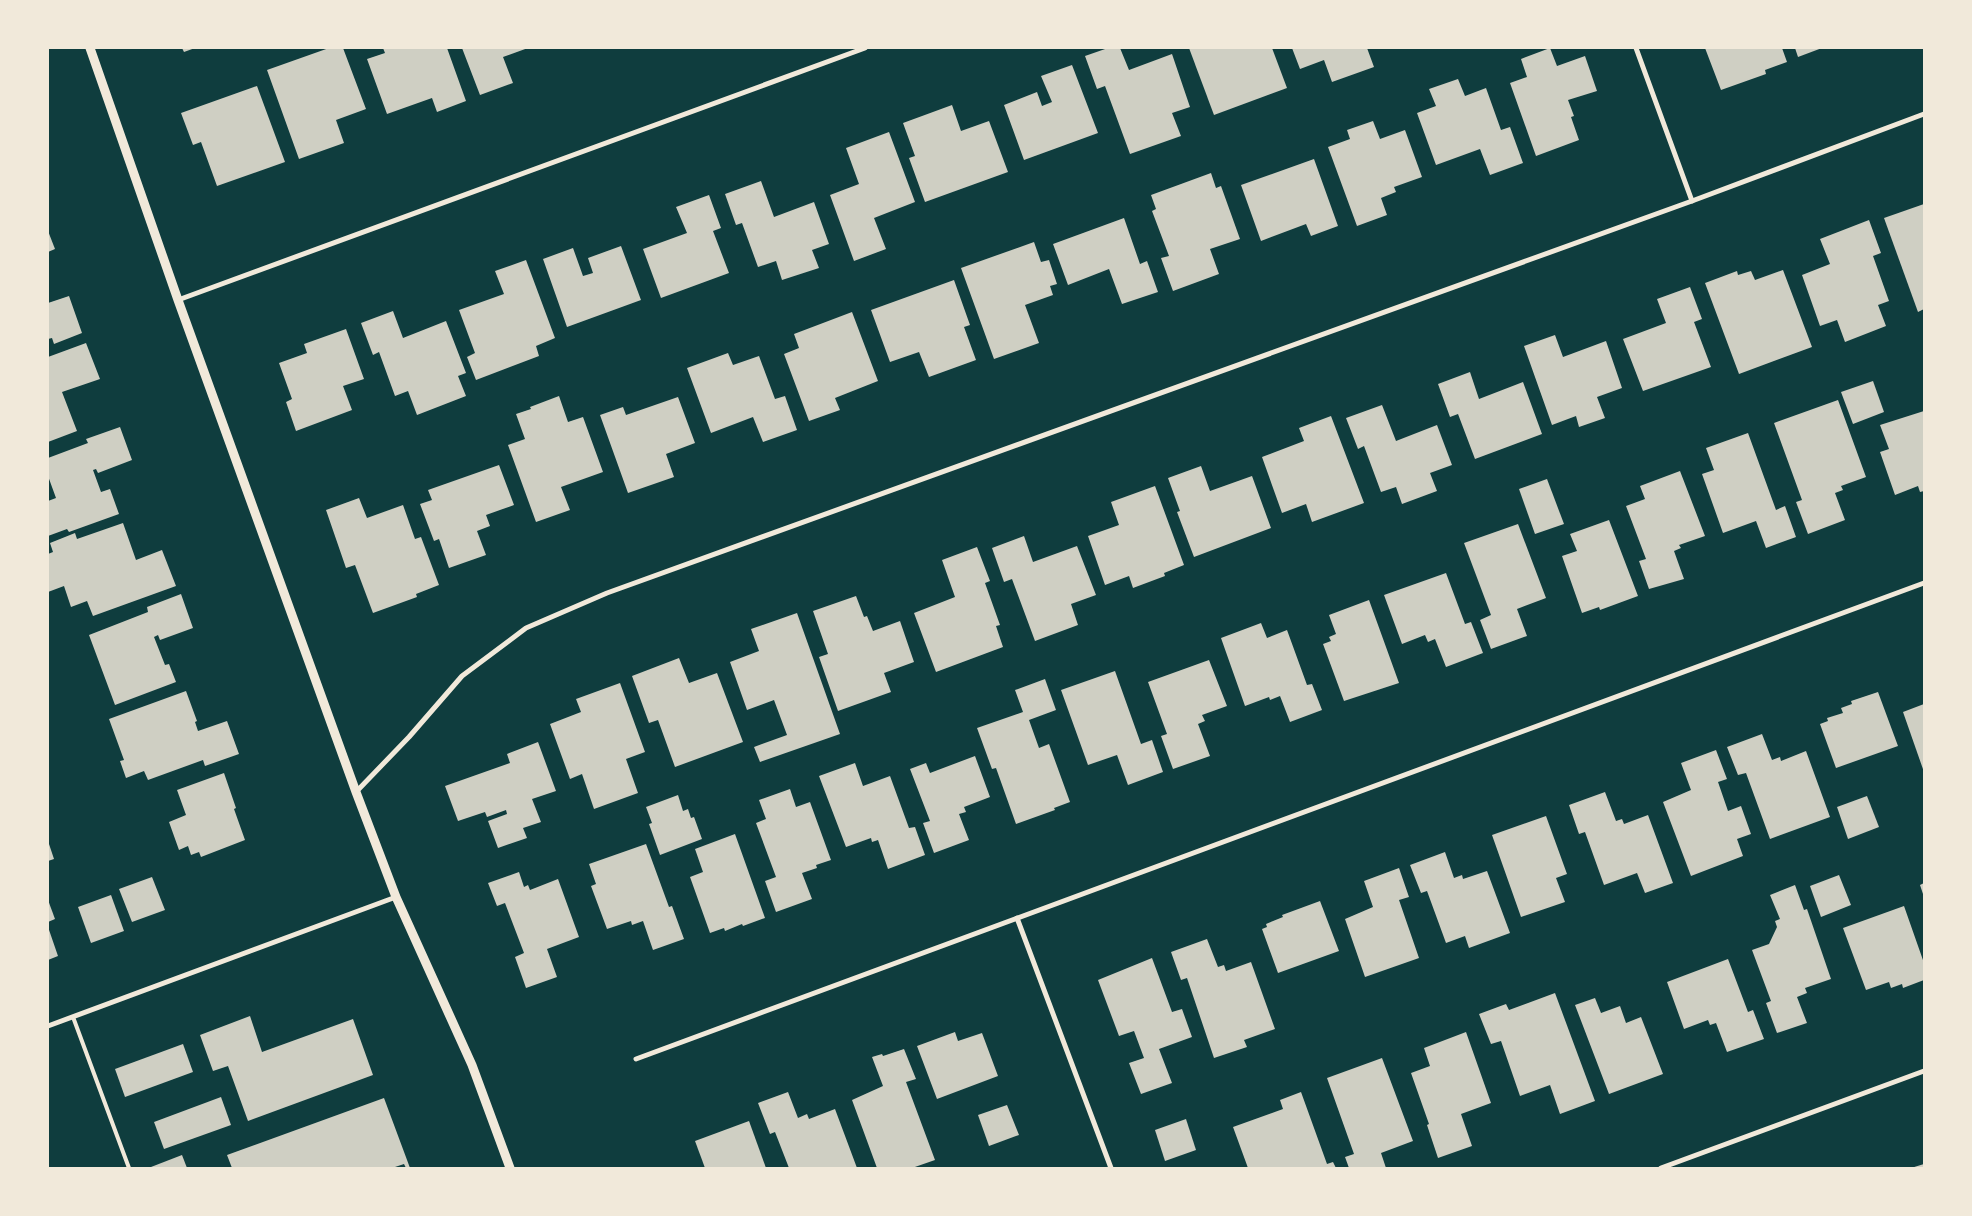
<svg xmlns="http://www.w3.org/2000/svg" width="1972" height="1216" font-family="Rubik,sans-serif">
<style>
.building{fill:#cfcfc3}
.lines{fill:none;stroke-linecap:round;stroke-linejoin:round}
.service{stroke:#f1e9da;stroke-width:4}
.minor{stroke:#f1e9da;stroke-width:5}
.tertiary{stroke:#f1e9da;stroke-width:9}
</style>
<rect width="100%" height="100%" fill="#0f3d3e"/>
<!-- building -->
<g class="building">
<polygon points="182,48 195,48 184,52"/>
<polygon points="329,48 343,48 366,109 336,120 344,143 299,159 267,70"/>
<polygon points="383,48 447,48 466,101 437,112 432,98 387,114 367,59 385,53"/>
<polygon points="462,48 528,48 503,57 513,83 480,95"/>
<polygon points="1108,48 1120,48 1129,70 1172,54 1190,107 1172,113 1181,136 1130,154 1105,86 1097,89 1085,56"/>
<polygon points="1189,48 1272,48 1287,88 1214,115"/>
<polygon points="1292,48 1367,48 1374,67 1332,82 1324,60 1300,69"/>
<polygon points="1550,48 1557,66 1585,56 1597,91 1568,100 1574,116 1571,117 1579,140 1536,156 1510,83 1527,77 1521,59"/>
<polygon points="1705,48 1782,48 1787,62 1765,70 1766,74 1721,90"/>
<polygon points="1795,48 1822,48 1798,57"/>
<polygon points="1072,65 1098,133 1024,160 1004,105 1037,92 1042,106 1052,102 1041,76"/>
<polygon points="1458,79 1465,96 1486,88 1501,130 1510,127 1523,163 1490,175 1480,149 1436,165 1417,113 1436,106 1429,89"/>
<polygon points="257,86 285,162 217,186 201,142 193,145 181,113"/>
<polygon points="952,105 961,131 989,121 1008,172 925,202 909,158 915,156 903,123"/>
<polygon points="1373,121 1380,139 1405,130 1422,177 1394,187 1396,192 1381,198 1387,215 1357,226 1328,147 1350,139 1347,130"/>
<polygon points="889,132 915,202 874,218 886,249 854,261 830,195 859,184 846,148"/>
<polygon points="1314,159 1338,226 1311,236 1306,224 1261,241 1241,185"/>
<polygon points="1211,173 1216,188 1221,186 1240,239 1210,249 1219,274 1173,291 1161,258 1169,256 1152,211 1156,209 1151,195"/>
<polygon points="761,181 774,217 814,202 829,244 812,250 819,268 782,280 776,261 758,267 742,223 736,225 725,194"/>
<polygon points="709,195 721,228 713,231 729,273 661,298 643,249 687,233 676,207"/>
<polygon points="1924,204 1924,309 1918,312 1884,218"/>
<polygon points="1124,218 1140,264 1147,261 1158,292 1122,304 1109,269 1068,285 1053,244"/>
<polygon points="1869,220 1881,253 1873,256 1889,301 1878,305 1886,326 1845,342 1837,320 1820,326 1802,275 1830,264 1820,239"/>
<polygon points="48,231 55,249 48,252"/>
<polygon points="1034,242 1041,262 1049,260 1057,284 1050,286 1053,295 1025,305 1039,343 994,359 961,268"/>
<polygon points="621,246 641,300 567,327 543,259 573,248 583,276 593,273 588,258"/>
<polygon points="526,260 555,338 536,346 539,356 476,380 467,357 475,353 459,310 504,294 495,271"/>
<polygon points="1783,270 1812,347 1739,374 1705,283 1737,271 1738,275 1751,271 1755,280"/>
<polygon points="954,280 970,325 964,327 976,360 929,377 919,352 890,362 871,310"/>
<polygon points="1690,287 1702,319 1694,322 1711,367 1643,391 1623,339 1666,323 1657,299"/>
<polygon points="69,296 82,333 54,344 52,338 48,339 48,303"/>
<polygon points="393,311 403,338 446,321 466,373 458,376 466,396 417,415 408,391 395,396 379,352 373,355 361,323"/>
<polygon points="852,312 878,381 835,398 840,410 809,421 784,354 799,348 794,334"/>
<polygon points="346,329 364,379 343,386 352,410 296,431 286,402 292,399 279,363 307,353 304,344"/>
<polygon points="1555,335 1563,357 1606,341 1622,388 1597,397 1605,418 1579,427 1576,416 1552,425 1524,346"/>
<polygon points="86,343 100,379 62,392 77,431 48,442 48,357"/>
<polygon points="728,353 733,365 759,356 775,399 785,396 797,430 763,442 753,417 711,433 687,368"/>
<polygon points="1470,372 1479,399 1523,382 1542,434 1475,459 1458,414 1450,417 1438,384"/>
<polygon points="1873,381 1884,412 1853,424 1841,392"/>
<polygon points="559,396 568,422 583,417 603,472 561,487 570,510 536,522 508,445 525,439 516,414 531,409 530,407"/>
<polygon points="678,397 695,443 666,454 674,477 628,493 600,415 623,407 626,415"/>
<polygon points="1838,400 1866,477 1841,486 1843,490 1835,493 1845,520 1808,534 1796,502 1802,500 1774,423"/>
<polygon points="1382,405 1396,441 1437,425 1452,465 1430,473 1437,491 1402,504 1396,487 1381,492 1364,446 1358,449 1346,418"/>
<polygon points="1924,411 1924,491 1920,492 1918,486 1895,495 1880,452 1889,449 1880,425"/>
<polygon points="1331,416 1364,503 1312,522 1306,504 1282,513 1262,457 1304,441 1299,428"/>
<polygon points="120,427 132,460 98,473 96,469 93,470 101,492 110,489 119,514 69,532 67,529 48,536 48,501 56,498 48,476 48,458 88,443 86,439"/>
<polygon points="1748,433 1776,510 1785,506 1796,537 1766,548 1756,521 1723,533 1702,474 1714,470 1706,448"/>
<polygon points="499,465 514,505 486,515 490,526 477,531 486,555 449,568 439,539 434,541 420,504 432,500 428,490"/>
<polygon points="1201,466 1210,491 1252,476 1271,528 1194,557 1177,512 1180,511 1168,478"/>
<polygon points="1680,471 1705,536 1679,545 1681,548 1674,551 1684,579 1649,589 1639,561 1646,559 1626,506 1645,499 1640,486"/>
<polygon points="1547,479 1564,524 1535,534 1519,489"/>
<polygon points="1155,486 1184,565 1164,573 1165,576 1133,588 1129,576 1105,585 1088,536 1119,525 1111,502"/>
<polygon points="359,498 367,518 403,505 415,539 421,537 439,585 416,594 417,597 373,613 355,565 346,568 326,510"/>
<polygon points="1609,520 1638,596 1600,610 1599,607 1582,613 1562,556 1577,551 1570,534"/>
<polygon points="123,523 136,560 162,550 176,586 93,616 87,601 71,607 64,586 48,592 48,554 53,552 50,543 75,533 77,539"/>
<polygon points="1518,524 1546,598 1517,609 1527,636 1491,649 1480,620 1491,615 1464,543"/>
<polygon points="1024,536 1033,562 1077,546 1096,595 1071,604 1078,625 1035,641 1012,579 1004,582 992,548"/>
<polygon points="977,547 990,581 985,583 1000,625 996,626 1003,647 936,672 914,613 955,597 942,560"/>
<polygon points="1446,573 1465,624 1471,622 1483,653 1446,667 1435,639 1428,642 1425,635 1402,644 1384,595"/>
<polygon points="181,594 193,628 160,640 158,635 154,637 165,665 169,664 176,682 115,705 89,635 148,612 147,607"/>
<polygon points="856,596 864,617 867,616 873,631 900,621 914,662 884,673 891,692 838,711 819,657 828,654 813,611"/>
<polygon points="1369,600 1399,683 1344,701 1323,644 1331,641 1329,637 1336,634 1329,615"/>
<polygon points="797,613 840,734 760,762 754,747 787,735 774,700 747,710 730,662 759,651 751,629"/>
<polygon points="1261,623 1267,638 1287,630 1307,685 1312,684 1322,710 1290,722 1280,696 1270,700 1269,697 1245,706 1221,638"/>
<polygon points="679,658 689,683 717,673 743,742 675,767 658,720 649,723 632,676"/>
<polygon points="1209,660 1227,706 1202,715 1205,721 1198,724 1210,756 1173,769 1161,736 1167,734 1148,682"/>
<polygon points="1115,671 1141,744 1152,740 1163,772 1128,785 1117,755 1088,765 1061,690"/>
<polygon points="1045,679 1056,710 1029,720 1039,748 1049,744 1070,802 1054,808 1055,810 1016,824 996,768 992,769 977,728 1023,712 1015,690"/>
<polygon points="620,683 645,752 626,759 638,793 594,809 582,774 570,779 550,724 581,712 576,699"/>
<polygon points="186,691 197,721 195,722 198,731 227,721 239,754 205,766 203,760 148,780 144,771 126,778 120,761 124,760 109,719"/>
<polygon points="1878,692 1898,746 1836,768 1820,724 1828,721 1827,718 1843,713 1841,708 1852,704 1851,701"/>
<polygon points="1924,704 1924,772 1903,712"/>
<polygon points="1762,734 1772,760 1780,757 1781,761 1806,751 1830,817 1770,839 1746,773 1738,775 1727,747"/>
<polygon points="538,742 556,791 532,799 541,822 523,828 527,838 498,848 488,821 507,814 506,810 487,817 485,812 458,821 445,786 510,763 507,754"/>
<polygon points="1716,750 1727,779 1718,782 1728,811 1741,806 1751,834 1737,839 1743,856 1691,876 1663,802 1691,790 1681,763"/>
<polygon points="975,756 990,797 964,807 966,812 959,814 969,840 934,853 923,823 930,821 910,769 926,763 930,773"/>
<polygon points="855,763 863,786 890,776 909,828 915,827 925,855 888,869 878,840 872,842 871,838 846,847 819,776"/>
<polygon points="224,773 236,808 234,809 245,840 201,857 199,852 191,855 188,846 179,850 169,822 186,815 177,790"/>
<polygon points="790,789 796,807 810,802 831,860 816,865 817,868 802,873 812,899 776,912 765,881 776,877 756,823 766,819 759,800"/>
<polygon points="1605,792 1616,821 1622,819 1624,824 1648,815 1673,883 1645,893 1637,873 1604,885 1585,832 1579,834 1569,805"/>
<polygon points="678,795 683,811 688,809 691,818 694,817 702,839 660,855 649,824 652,823 646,807"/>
<polygon points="1867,796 1879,827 1848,839 1837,807"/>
<polygon points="1546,816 1567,874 1556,878 1565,902 1521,917 1492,835"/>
<polygon points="735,834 765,918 743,926 742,924 725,931 724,928 710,933 690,877 703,872 695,849"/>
<polygon points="48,841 54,859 48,861"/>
<polygon points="646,844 669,907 672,906 684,939 653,950 643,921 632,925 631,921 607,929 591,886 596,884 589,864"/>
<polygon points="1445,852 1454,878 1462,875 1463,879 1487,871 1510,933 1469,948 1465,936 1446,943 1427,891 1421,893 1410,865"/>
<polygon points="1399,868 1409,897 1399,900 1419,958 1365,977 1345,919 1373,907 1364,881"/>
<polygon points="519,872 524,887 528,885 530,890 558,879 579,937 547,949 557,977 526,988 515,957 524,953 505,903 497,906 488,883"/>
<polygon points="1839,875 1851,905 1821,917 1810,886"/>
<polygon points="152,877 165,910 132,922 119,889"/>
<polygon points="1924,883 1924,897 1920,885"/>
<polygon points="1795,885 1804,910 1807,909 1831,979 1805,988 1807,993 1797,997 1807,1023 1777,1033 1766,1003 1771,1001 1752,950 1769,944 1777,927 1775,921 1780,919 1770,895"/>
<polygon points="111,895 124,931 91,943 78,907"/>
<polygon points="48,900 55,919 48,922"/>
<polygon points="1320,901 1339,951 1278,973 1262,929 1267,927 1266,924 1283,917 1282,915"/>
<polygon points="1904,906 1924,963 1924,980 1903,988 1902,984 1891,988 1889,982 1866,990 1843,928"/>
<polygon points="48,927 58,956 48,960"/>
<polygon points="1207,939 1218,967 1224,965 1226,971 1251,962 1275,1029 1244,1040 1247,1047 1214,1058 1187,978 1181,980 1171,952"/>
<polygon points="1152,958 1172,1012 1182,1009 1192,1037 1159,1049 1172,1083 1141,1094 1129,1063 1144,1058 1134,1031 1119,1036 1098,980"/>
<polygon points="1728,959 1748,1012 1753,1010 1764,1039 1727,1052 1716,1023 1710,1025 1708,1020 1684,1029 1667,982"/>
<polygon points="1555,993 1595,1101 1560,1114 1550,1085 1520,1096 1501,1041 1491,1044 1479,1014 1506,1004 1509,1010"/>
<polygon points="1595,998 1601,1013 1620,1006 1626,1023 1641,1017 1663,1074 1609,1094 1575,1005"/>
<polygon points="250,1016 262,1052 353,1019 373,1075 248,1121 228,1066 213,1071 200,1035"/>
<polygon points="955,1032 958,1041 982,1033 998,1076 937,1099 917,1046"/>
<polygon points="1466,1032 1491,1103 1461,1114 1472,1146 1438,1158 1427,1125 1429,1124 1411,1073 1430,1066 1424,1048"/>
<polygon points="183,1044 193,1072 125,1097 115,1069"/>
<polygon points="904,1049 916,1079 906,1082 935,1160 912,1168 877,1168 852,1100 883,1086 872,1057 882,1054 883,1056"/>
<polygon points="1382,1058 1413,1141 1381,1153 1386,1168 1349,1168 1345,1157 1354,1154 1327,1078"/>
<polygon points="788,1092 798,1118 807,1114 809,1119 835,1109 857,1168 789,1168 775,1132 770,1134 758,1103"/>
<polygon points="1301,1092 1327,1164 1333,1162 1336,1168 1248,1168 1233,1127 1283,1109 1280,1100"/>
<polygon points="221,1097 231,1125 164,1149 154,1122"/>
<polygon points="384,1098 410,1168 406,1168 404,1164 392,1168 232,1168 227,1155"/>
<polygon points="1007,1105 1019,1135 989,1146 978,1115"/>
<polygon points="1186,1119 1196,1150 1165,1161 1155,1130"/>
<polygon points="749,1121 766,1168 705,1168 695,1141"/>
<polygon points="182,1155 187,1168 151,1168 151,1167"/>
<polygon points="1924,1164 1924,1168 1911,1168"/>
</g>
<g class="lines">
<!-- service -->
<polyline class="service" points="73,1017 129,1168"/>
<!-- minor -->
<g class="minor">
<polyline points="1636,48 1692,201"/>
<polyline points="178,300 865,48"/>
<polyline points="356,792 409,737 462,676 526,628 607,593 1692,201 1924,114"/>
<polyline points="1017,918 1111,1168"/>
<polyline points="48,1026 396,897"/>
<polyline points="636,1059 1924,583"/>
<polyline points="1661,1168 1924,1071"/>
</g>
<!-- tertiary -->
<polyline class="tertiary" points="90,48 178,300 356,792 396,897 472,1065 510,1168"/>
</g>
<!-- border -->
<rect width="1972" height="1216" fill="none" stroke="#f1e9da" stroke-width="98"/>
</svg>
